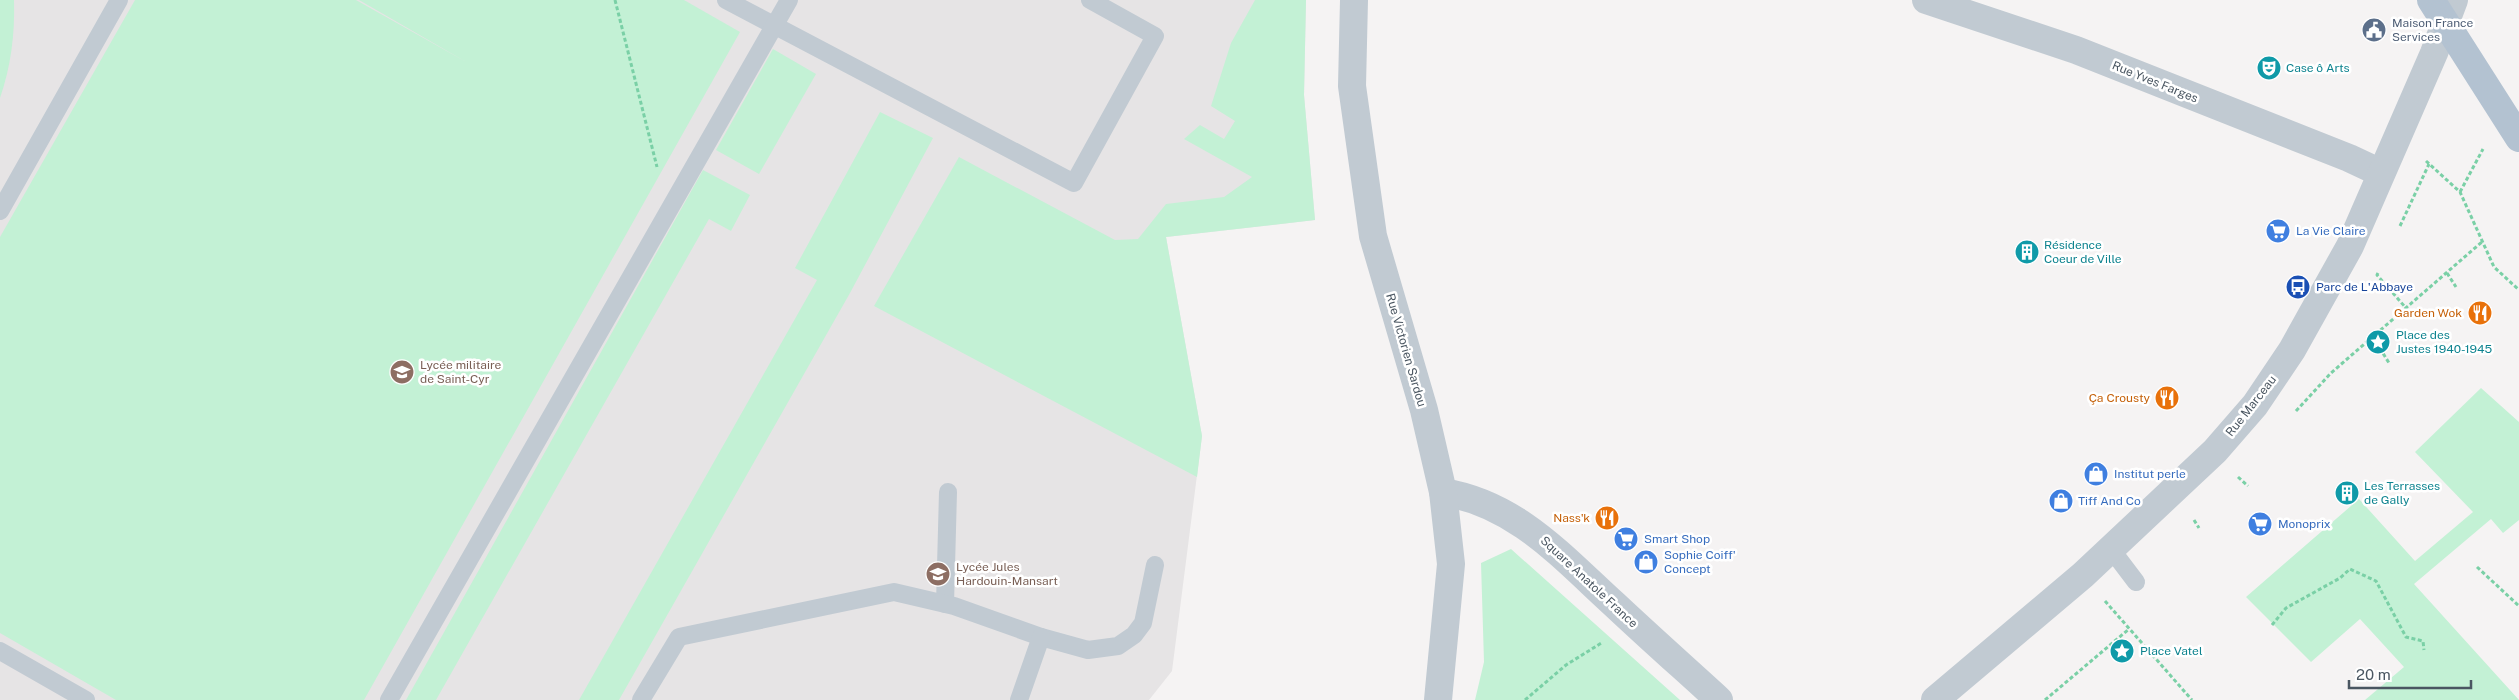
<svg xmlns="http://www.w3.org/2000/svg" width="2519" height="700" font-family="'Public Sans',sans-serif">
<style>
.education{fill:#e6e4e5}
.green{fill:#c3f1d5}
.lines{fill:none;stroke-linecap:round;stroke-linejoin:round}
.path{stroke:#7ad0a6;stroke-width:3;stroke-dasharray:4 2.5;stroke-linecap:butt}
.service{stroke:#c1cad2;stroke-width:18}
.minor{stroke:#c1cad2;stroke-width:28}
.tertiary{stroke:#c1cad2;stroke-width:28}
.primary{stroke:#b3c2d1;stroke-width:28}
.labels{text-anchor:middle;stroke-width:5;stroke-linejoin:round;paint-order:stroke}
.service-label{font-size:12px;fill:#4e5e75;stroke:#fff;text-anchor:start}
.culture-label{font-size:12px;fill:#0d838f;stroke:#fff;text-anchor:start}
.street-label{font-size:12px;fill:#4a5661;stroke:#fff}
.shop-label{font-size:12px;fill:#366cbe;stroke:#fff;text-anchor:start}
.transit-label{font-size:12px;fill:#164399;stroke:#fff;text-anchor:start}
.food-label{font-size:12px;fill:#c56008;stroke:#fff;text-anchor:end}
.education-label{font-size:12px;fill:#785e54;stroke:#fff;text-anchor:start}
</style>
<rect width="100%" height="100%" fill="#f5f3f3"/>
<!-- education -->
<polygon class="education" points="0,0 1306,0 1304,95 1315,220 1166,237 1202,436 1172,671 1149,700 0,700"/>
<!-- green -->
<g class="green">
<path d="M0,0H14C15,34 11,66 0,98Z"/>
<polygon points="135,0 356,0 468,63 359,0 684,0 740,32 364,700 116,700 0,633 0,237"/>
<polygon points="1255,0 1306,0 1304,95 1315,220 1166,237 1202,436 1197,477 874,306 959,157 1115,240 1138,239 1166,204 1224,197 1252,177 1184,139 1200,125 1224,139 1235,121 1211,106 1231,43"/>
<polygon points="773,49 816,74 759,174 716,150"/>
<polygon points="880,112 933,138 850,293 619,700 579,700 817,280 795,268"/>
<polygon points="703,170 750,195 731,231 709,219 436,700 406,700"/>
<polygon points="2481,388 2519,422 2519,520 2503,533 2491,519 2414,584 2519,700 2365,700 2404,667 2360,619 2311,662 2246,597 2359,499 2415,561 2473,512 2415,452"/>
<polygon points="1511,549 1680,700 1475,700 1484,662 1481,563"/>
</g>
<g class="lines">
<!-- path -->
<g class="path">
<polyline points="615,0 657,167"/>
<polyline points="2426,161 2460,192 2494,267 2519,290"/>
<polyline points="2460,192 2483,149"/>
<polyline points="2400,226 2429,164"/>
<polyline points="2378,273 2377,275 2406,308"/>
<polyline points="2447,273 2456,287"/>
<polyline points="2373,337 2389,363"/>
<polyline points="2296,411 2331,373 2483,241"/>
<polyline points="2238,477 2248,486"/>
<polyline points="2194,520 2199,528"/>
<polyline points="2477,567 2519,606"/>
<polyline points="2105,601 2192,700"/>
<polyline points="2272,625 2286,608 2340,578 2350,569 2376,581 2406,637 2423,641 2424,650"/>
<polyline points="1525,700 1566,665 1603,642"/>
<polyline points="2045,700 2129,629"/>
</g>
<!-- service -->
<g class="service">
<polyline points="726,0 1074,183 1155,36 1090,0"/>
<polyline points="0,211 119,0"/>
<polyline points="2111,549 2136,582"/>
<polyline points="945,604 948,492"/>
<polyline points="0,651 86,700"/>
<polyline points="389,700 789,0"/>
<polyline points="641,700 679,637 894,592 954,606 1041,637 1088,650 1118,646 1134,635 1143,623 1155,565"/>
<polyline points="1019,700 1041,637"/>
</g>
<!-- minor -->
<g class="minor">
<polyline points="1926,0 2076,50 2349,158 2381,173"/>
<path d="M1443,492C1517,504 1562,557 1615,605C1649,637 1684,668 1719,700"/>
<polyline points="1935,700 2083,575 2215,451 2255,405 2292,350 2350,246 2434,53 2454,0"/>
</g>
<!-- tertiary -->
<polyline class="tertiary" points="1354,0 1352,86 1373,236 1424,410 1443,492 1451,564 1438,700"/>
<!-- primary -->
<polyline class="primary" points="2431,0 2519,138"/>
</g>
<!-- icons -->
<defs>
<symbol id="civic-disc" viewBox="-11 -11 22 22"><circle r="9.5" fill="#5c6f8a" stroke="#fff"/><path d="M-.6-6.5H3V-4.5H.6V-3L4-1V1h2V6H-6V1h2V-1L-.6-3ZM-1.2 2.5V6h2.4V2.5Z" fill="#fff"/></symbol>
<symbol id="theatre-disc" viewBox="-11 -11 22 22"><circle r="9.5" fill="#0f9aa8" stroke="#fff"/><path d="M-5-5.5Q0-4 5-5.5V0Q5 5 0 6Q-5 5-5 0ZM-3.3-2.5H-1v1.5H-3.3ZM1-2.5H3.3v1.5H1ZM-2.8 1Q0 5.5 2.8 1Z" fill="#fff"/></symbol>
<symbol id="supermarket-disc" viewBox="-11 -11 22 22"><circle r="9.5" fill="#3f7fe0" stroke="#fff"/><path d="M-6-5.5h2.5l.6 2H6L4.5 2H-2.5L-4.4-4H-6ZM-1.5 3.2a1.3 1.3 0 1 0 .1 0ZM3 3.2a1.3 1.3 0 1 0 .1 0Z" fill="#fff"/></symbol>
<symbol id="building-disc" viewBox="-11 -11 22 22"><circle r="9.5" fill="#0f9aa8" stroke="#fff"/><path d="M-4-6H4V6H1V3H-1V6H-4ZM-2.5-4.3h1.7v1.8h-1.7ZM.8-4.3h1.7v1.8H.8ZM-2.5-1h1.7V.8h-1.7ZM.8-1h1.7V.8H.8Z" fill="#fff"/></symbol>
<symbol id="bus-disc" viewBox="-11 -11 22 22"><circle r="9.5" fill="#1a4fb4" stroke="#fff"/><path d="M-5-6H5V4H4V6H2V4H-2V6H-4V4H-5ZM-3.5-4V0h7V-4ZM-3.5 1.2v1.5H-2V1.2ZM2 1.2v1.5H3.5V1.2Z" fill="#fff"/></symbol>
<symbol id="restaurant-disc" viewBox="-11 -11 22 22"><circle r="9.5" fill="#e8710a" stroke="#fff"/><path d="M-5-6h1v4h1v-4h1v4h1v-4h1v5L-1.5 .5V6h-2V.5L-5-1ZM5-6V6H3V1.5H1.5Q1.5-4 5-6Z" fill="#fff"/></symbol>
<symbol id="sight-disc" viewBox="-11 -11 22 22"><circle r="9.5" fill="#0f9aa8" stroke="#fff"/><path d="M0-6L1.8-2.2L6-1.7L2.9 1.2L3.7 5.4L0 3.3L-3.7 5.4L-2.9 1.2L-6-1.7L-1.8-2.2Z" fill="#fff"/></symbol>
<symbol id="school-disc" viewBox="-11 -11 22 22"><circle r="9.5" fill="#8d6e63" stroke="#fff"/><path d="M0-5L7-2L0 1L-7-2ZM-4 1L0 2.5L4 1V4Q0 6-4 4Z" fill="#fff"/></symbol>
<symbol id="shop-disc" viewBox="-11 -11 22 22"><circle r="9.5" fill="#3f7fe0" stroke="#fff"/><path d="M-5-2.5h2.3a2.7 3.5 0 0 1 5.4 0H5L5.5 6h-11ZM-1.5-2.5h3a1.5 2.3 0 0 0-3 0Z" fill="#fff"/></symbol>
</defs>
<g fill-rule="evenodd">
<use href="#civic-disc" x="2360" y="16" width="28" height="28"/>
<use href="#theatre-disc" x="2255" y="54" width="28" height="28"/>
<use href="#supermarket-disc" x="2264" y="217" width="28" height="28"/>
<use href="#building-disc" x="2013" y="238" width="28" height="28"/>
<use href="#bus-disc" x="2284" y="273" width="28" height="28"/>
<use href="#restaurant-disc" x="2466" y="299" width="28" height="28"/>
<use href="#sight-disc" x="2364" y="328" width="28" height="28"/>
<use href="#school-disc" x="388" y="358" width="28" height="28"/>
<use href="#restaurant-disc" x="2153" y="384" width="28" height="28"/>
<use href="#shop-disc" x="2082" y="460" width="28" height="28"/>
<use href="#building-disc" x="2333" y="479" width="28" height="28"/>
<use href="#shop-disc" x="2047" y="487" width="28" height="28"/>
<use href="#restaurant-disc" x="1593" y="504" width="28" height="28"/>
<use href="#supermarket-disc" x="2246" y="510" width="28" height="28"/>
<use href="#supermarket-disc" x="1612" y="525" width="28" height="28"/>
<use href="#shop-disc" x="1632" y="548" width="28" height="28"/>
<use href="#school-disc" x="924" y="560" width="28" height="28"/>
<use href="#sight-disc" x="2108" y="637" width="28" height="28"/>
</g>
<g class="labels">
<!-- service labels -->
<g class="service-label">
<text x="2392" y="27">Maison France<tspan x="2392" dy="14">Services</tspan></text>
</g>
<!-- culture labels -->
<g class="culture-label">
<text x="2286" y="72">Case ô Arts</text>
<text x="2044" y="249">Résidence<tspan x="2044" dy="14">Coeur de Ville</tspan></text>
<text x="2396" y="339">Place des<tspan x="2396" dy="14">Justes 1940-1945</tspan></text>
<text x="2364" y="490">Les Terrasses<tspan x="2364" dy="14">de Gally</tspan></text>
<text x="2140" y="655">Place Vatel</text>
</g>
<!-- street labels -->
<g class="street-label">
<text transform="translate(2155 82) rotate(22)" y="4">Rue Yves Farges</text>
<text transform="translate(1406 350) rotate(74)" y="4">Rue Victorien Sardou</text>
<text transform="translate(2251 406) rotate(-52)" y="4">Rue Marceau</text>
<text transform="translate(1589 582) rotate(43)" y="4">Square Anatole France</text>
</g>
<!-- shop labels -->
<g class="shop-label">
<text x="2296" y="235">La Vie Claire</text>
<text x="2114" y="478">Institut perle</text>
<text x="2078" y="505">Tiff And Co</text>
<text x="2278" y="528">Monoprix</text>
<text x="1644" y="543">Smart Shop</text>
<text x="1664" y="559">Sophie Coiff'<tspan x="1664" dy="14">Concept</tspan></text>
</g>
<!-- transit labels -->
<g class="transit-label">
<text x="2316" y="291">Parc de L'Abbaye</text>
</g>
<!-- food labels -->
<g class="food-label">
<text x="2462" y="317">Garden Wok</text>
<text x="2150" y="402">Ça Crousty</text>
<text x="1590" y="522">Nass'k</text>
</g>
<!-- education labels -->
<g class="education-label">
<text x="420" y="369">Lycée militaire<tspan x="420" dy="14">de Saint-Cyr</tspan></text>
<text x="956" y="571">Lycée Jules<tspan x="956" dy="14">Hardouin-Mansart</tspan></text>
</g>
</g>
<!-- scale -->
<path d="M2349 680v8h122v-8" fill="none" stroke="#4a5661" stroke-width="2.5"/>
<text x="2356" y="680" font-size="15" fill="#4a5661" stroke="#ffffff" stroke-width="4" paint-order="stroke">20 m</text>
</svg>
